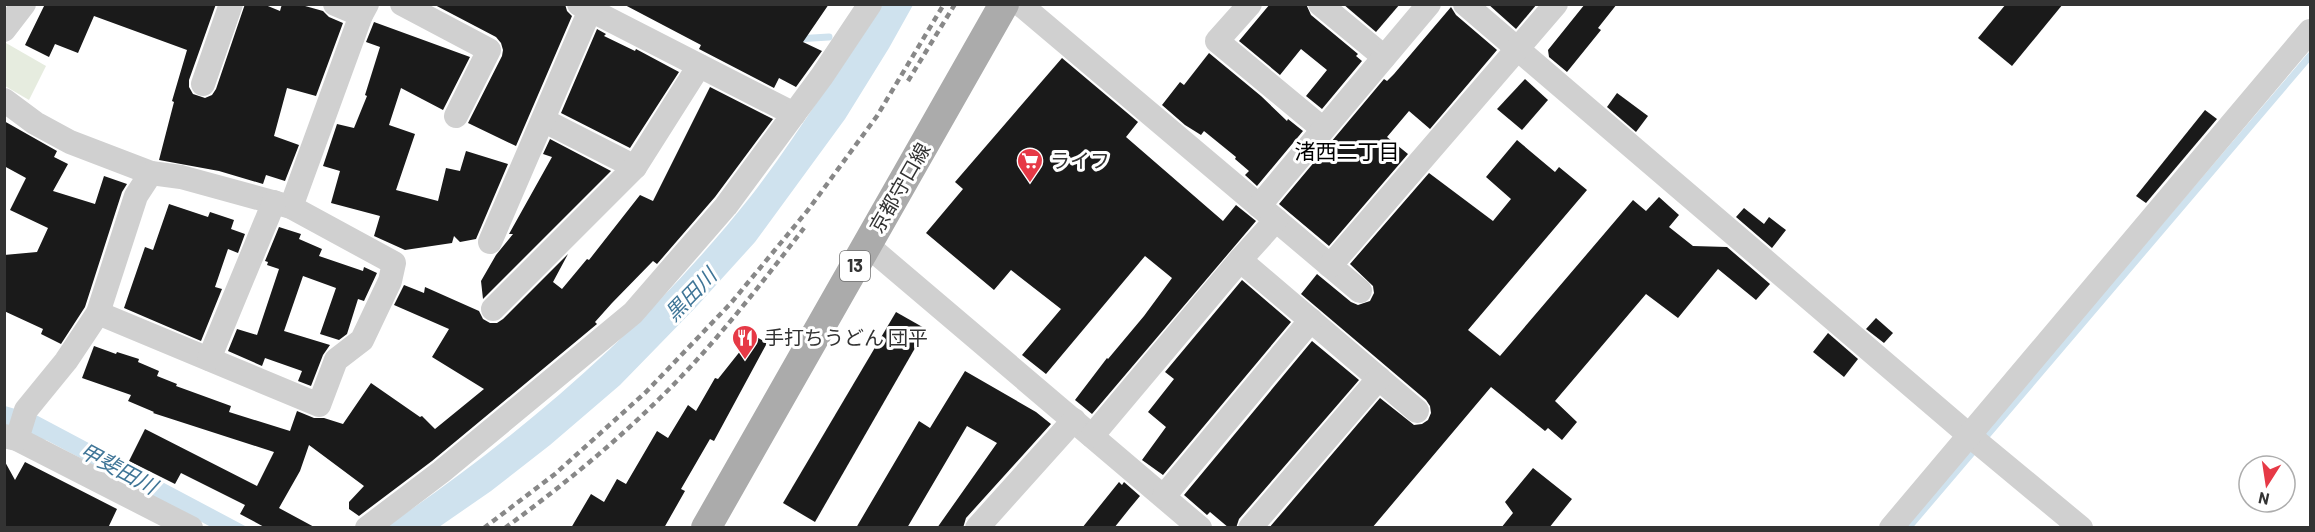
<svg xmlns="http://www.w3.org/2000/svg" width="2315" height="532" font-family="Barlow,'Noto Sans JP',sans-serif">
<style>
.green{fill:#e6ecdf}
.water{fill:#cfe2ee}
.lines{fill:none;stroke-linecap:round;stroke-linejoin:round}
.stream{stroke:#cfe2ee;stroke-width:7}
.building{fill:#1a1a1a}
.minor{stroke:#d0d0d0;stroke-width:24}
.major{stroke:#ababab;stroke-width:30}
.rail{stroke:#888;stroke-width:4.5;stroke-dasharray:6 4.5;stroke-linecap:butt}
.labels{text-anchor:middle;stroke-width:6;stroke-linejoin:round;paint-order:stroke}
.shield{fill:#fff;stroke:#707070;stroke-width:1.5}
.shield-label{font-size:18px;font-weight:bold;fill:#333}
.poi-label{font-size:20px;fill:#333;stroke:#fff;text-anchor:start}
.street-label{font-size:20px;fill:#333;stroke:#fff}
.neighbourhood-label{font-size:21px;fill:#000;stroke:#fff}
.water-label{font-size:21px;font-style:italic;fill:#3f7597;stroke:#fff}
</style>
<rect width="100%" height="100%" fill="#fff"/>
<!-- green -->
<polygon class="green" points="6,43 46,66 29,100 5,86"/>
<!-- water -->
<g class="water">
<path d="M882,5H913L889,48L845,119L755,242L697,306L620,385L550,445L491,491L439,527L384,528C522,435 648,326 751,196C798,135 838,68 882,5Z"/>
<polygon points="5,406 36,415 247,527 211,527 46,440 36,439 5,425"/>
</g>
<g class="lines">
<!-- stream -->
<g class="stream">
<polyline points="796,39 829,37"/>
<polyline points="1908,528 2310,56"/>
</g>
</g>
<!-- building -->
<g class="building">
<polygon points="45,4 216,4 189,80 189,87 193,94 205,98 212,95 216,89 245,4 263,4 280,11 282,4 298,4 323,11 329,17 343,23 316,96 287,88 274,136 299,145 285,181 266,175 263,184 219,171 159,160 174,102 172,101 187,50 94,16 78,53 55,44 49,57 25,45"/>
<polygon points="433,4 565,4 567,11 572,16 516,146 468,123 502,56 503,50 501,43 496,37"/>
<polygon points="623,4 829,4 803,42 822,51 796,87 779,78 774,88 699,49 701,45"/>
<polygon points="1270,4 1306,4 1311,15 1358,54 1356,56 1362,61 1322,109 1306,96 1327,70 1301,49 1280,75 1239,41"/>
<polygon points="1343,4 1400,4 1376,32"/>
<polygon points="1488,4 1537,4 1516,29"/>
<polygon points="1585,4 1617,4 1598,28 1601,30 1567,72 1549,57 1548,50"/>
<polygon points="2006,4 2063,4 2012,66 1978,38"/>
<polygon points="1451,7 1456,15 1497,50 1430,129 1409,111 1387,137 1408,154 1329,246 1279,204 1384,79 1387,81 1394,74"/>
<polygon points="374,22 470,57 443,110 401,88 389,125 415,134 396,190 438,201 446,168 460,171 466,151 508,164 476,239 460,242 454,236 452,243 405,250 374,236 380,216 331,203 340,171 323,166 337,124 354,128 367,96 365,95 380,47 366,42"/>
<polygon points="597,29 606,34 604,36 635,51 636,49 679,72 630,148 561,113"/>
<polygon points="1209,53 1261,96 1287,121 1288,119 1303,131 1257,186 1245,175 1249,171 1235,159 1236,157 1204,131 1201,135 1185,125 1162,105 1180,82 1184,85"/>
<polygon points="1062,58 1138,122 1126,137 1223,221 1236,205 1256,221 1092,414 1075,400 1107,358 1108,359 1144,316 1172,278 1145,256 1046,374 1022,355 1061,309 1011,270 994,290 926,233 963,189 955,182"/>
<polygon points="1525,79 1548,100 1522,130 1497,109"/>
<polygon points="710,87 773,119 715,197 657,264 653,261 612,303 595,322 597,324 432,461 359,516 349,509 349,502 364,486 309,445 300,471 279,508 316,528 266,528 240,514 245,505 181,473 175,484 129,461 145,429 257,486 274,452 153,413 154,412 128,401 131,395 82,378 94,346 116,354 117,352 139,359 138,362 159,371 157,376 177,384 176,386 231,406 229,412 290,431 297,411 314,418 324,418 343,424 371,383 420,417 422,416 435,429 484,389 432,357 449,329 394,305 404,285 424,293 425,287 479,311 483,319 490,323 497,323 503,319 568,254 553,282 562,289 587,259 589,260 640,195 653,201"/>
<polygon points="1617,93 1648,116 1636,132 1607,107"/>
<polygon points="2205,110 2217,119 2146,203 2136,196"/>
<polygon points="4,121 57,151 54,157 68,164 53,191 95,204 104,176 127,184 122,192 85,307 61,344 41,334 43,329 4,311 4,255 37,252 48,228 10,210 26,178 4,166"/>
<polygon points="550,139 611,171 483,299 481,281 496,255 513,234 509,234 552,157 543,154"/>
<polygon points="1517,140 1555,172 1559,167 1587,190 1468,330 1500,356 1633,200 1646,211 1659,197 1679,215 1669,227 1693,246 1727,247 1770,284 1756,300 1718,269 1678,318 1646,294 1555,401 1577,422 1562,440 1548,428 1545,431 1491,387 1372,528 1269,528 1380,398 1414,425 1422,424 1428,420 1431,413 1430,406 1426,400 1301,294 1317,274 1351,302 1358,305 1370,301 1374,293 1373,286 1350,264 1429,173 1493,221 1511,199 1486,177"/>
<polygon points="169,204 208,217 210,212 234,220 231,229 245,234 238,253 228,249 215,287 222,289 201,341 124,308 145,247 153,250"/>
<polygon points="1744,208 1764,224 1769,217 1786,230 1772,248 1736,217"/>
<polygon points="279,227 301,234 299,239 322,249 319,256 363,271 364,267 377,273 364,301 358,299 347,334 339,340 320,334 336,288 303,276 284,331 330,345 323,355 311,386 298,381 302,371 265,358 262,366 228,351 237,329 257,335 279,269 267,265 268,262 265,261"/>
<polygon points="1242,280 1291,322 1163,475 1142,460 1166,427 1148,412 1174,379 1165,372"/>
<polygon points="896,312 926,329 815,522 783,503"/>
<polygon points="1876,318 1893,333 1884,343 1866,329"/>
<polygon points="1828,333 1858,359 1844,377 1813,352"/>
<polygon points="753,335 767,343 714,441 710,439 681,489 685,491 664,528 571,528 591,494 604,502 617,479 626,484 657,431 668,438 688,405 696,411 715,378 718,379"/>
<polygon points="1312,341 1359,380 1239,519 1236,528 1229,528 1210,512 1207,515 1184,495"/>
<polygon points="965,371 1036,412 1051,424 966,518 963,528 937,528 997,443 967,426 907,528 856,528 919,421 930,428"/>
<polygon points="4,460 15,480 25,462 117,509 108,528 4,528"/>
<polygon points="1533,468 1572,499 1549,528 1501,528 1513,513 1505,502"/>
<polygon points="1119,482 1122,485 1124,482 1140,496 1130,508 1114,528 1082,528"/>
</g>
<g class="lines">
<!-- minor -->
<g class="minor">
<polyline points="335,4 361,15"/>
<polyline points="402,4 489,50 456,116"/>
<polyline points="579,4 794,114"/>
<polyline points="1020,4 1360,291"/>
<polyline points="1250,4 1217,41 1323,129"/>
<polyline points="1320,4 1384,57"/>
<polyline points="1465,4 1970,436 2081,528"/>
<polyline points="4,30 24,4"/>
<polyline points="203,84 231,4"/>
<polyline points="4,100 35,123 70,142 151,173 181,177 291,207 394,263 390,281 362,340 336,360 319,405 98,313"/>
<polyline points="543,120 635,167"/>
<polyline points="1259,206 1429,4"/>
<polyline points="291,207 361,15 367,4"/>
<polyline points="490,242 590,10"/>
<polyline points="867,245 1200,528"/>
<polyline points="1240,260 1276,220"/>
<polyline points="1330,266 1556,4"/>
<polyline points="493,309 635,167 699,66"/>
<polyline points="209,359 274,202"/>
<polyline points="4,436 17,439 191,528"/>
<polyline points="1092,436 1240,260 1417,411"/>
<polyline points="17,439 26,410 66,361 98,313 136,196 151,173"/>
<polyline points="1164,496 1311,320"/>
<polyline points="367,528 441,472 633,313 726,206 822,76 870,4"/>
<polyline points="977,528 1074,420"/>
<polyline points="1250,528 1379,378"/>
<polyline points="1891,528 2310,31"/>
</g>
<!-- major -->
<polyline class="major" points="706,528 1004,4"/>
<!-- rail -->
<g class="rail">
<polyline points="908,81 955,4"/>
<polyline points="484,528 555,474 646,392 731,303 808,210 877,116 944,4"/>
<path d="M505,528C558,489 609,448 656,402C711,349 758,288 804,228"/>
</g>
</g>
<!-- icons -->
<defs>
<symbol id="supermarket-pin" viewBox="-11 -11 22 30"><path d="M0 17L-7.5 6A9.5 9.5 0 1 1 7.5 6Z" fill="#e63946" stroke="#fff"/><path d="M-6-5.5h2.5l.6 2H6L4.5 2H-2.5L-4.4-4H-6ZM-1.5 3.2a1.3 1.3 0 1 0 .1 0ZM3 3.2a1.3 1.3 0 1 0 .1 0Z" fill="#fff"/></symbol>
<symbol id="restaurant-pin" viewBox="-11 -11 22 30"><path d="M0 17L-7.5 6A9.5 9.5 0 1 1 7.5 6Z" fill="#e63946" stroke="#fff"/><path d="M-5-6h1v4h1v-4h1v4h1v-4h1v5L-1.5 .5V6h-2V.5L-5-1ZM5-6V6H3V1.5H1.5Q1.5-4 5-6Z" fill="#fff"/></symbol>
</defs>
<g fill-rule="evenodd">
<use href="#supermarket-pin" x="1015" y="146" width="30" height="40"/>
<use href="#restaurant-pin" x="730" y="323" width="30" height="40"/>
</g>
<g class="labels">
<!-- shield labels -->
<rect class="shield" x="840" y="251" width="30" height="30" rx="4.5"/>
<g class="shield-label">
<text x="855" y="272">13</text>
</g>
<!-- poi labels -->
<g class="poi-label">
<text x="1050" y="168">ライフ</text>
<text x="764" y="345">手打ちうどん 団平</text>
</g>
<!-- street labels -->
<g class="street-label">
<text transform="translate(900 188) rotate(-60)" y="7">京都守口線</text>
</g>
<!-- neighbourhood labels -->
<g class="neighbourhood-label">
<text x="1347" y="159">渚西二丁目</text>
</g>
<!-- water labels -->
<g class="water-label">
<text transform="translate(691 295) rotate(-46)" y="7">黒田川</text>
<text transform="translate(118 469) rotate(28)" y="7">甲斐田川</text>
</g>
</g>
<!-- border -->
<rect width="2315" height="532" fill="none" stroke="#333333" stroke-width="12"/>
<!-- north arrow -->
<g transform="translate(2267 484) rotate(192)"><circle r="28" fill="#ffffff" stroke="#adadad" stroke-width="1.5"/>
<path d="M0-4.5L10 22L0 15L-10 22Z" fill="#e63946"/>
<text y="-9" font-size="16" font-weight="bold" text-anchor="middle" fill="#333333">N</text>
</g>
</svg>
